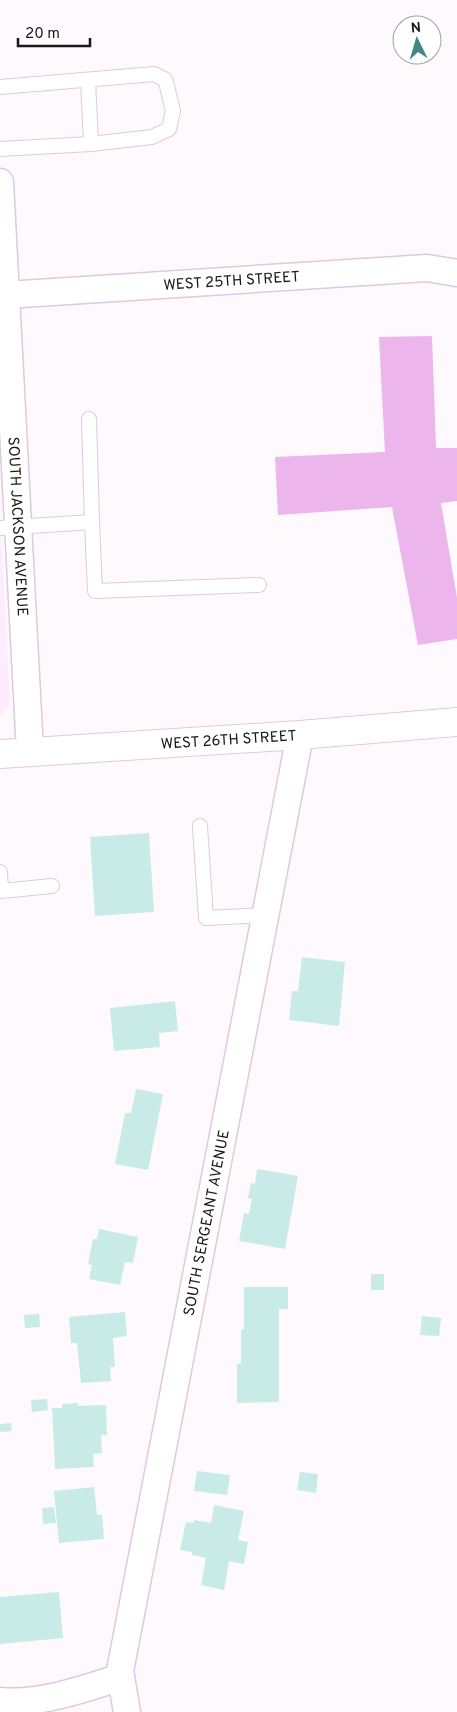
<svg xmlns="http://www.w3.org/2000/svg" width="457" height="1712" font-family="Overpass,sans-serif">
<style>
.built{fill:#fdecfc}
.green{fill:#ecb5ec}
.building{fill:#c8ebe7}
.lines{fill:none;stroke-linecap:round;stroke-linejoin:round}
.service-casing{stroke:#dfc9de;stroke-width:16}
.minor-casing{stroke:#dfc9de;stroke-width:29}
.secondary-casing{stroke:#dfc9de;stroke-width:30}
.service{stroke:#fff;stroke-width:14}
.minor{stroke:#fff;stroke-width:26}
.secondary{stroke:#fff;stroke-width:28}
.labels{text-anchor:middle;stroke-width:5;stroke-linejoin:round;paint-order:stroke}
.street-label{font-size:15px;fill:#1c151c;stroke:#fff}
</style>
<rect width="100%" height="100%" fill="#fdf9fd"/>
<!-- built -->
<polygon class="built" points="0,518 10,700 8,707 0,716"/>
<!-- green -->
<polygon class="green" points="432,336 436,448 457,448 457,501 441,503 457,598 457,639 418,645 392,507 278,515 275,457 385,452 379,337"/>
<!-- building -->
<g class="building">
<polygon points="149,833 154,912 95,916 90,837"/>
<polygon points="302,957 345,962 339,1026 289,1020 292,991 298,991"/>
<polygon points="175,1001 178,1031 159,1033 160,1047 114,1051 110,1008"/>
<polygon points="136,1089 163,1094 148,1170 115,1164 125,1113 131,1113"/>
<polygon points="257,1169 298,1176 285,1249 239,1241 244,1213 249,1214 252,1199 248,1198 251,1183 255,1184"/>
<polygon points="99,1229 138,1237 133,1263 125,1262 120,1285 89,1279 92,1265 88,1264 93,1239 97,1239"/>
<rect x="371" y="1274" width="13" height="16"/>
<polygon points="244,1287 288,1287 288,1309 279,1309 279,1402 237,1403 237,1364 241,1363 241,1330 244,1329"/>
<polygon points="125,1312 127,1336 113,1338 115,1367 110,1367 111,1381 81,1383 77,1343 71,1343 69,1317"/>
<polygon points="39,1314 40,1327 25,1328 24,1315"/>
<polygon points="422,1316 441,1318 439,1336 420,1335"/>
<polygon points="47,1399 48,1410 32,1412 31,1400"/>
<polygon points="78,1403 78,1406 106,1405 107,1435 101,1435 102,1453 93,1454 94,1467 55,1469 52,1408 62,1408 62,1404"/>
<polygon points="11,1423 12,1431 0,1432 0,1424"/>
<polygon points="197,1471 230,1475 227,1495 194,1491"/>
<polygon points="300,1472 318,1474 316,1493 297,1490"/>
<polygon points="94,1487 97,1515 102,1515 104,1539 59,1543 54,1491"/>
<polygon points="214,1505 244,1511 238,1540 248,1542 244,1564 229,1561 224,1590 201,1585 206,1558 192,1555 192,1552 180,1550 186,1522 194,1523 194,1520 211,1523"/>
<polygon points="54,1507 56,1523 43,1524 42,1508"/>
<polygon points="59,1592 63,1638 0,1644 0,1597"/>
</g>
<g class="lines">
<defs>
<g id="service">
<polyline points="88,80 91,144"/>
<polyline points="0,87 154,74 164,79 166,82 173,111 169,129 152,137 91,144 0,149"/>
<polyline points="92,522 95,591 259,585"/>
<polyline points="0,528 92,522 89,419"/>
<polyline points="200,826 206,918 266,915"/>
<polyline points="0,872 1,891 52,886"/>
</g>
<g id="minor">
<path id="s1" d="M0,182L30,752"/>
<path id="s2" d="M6,295L427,268L457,273"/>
<path d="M0,1701C38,1705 84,1689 121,1677"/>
<path id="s3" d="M127,1712L120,1671L300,735"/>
</g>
<g id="secondary">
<path id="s4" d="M0,754L300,735L457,722"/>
</g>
</defs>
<!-- service casing -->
<use href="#service" class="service-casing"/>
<!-- minor casing -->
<use href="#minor" class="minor-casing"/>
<!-- secondary casing -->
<use href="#secondary" class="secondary-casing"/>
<!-- service -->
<use href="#service" class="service"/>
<!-- minor -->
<use href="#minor" class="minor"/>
<!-- secondary -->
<use href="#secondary" class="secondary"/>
</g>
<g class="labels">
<!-- street labels -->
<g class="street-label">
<text dy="5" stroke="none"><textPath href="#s2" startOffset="226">WEST 25TH STREET</textPath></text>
<text dy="5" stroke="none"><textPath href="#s1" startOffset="345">SOUTH JACKSON AVENUE</textPath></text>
<text dy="5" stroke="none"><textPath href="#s4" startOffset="229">WEST 26TH STREET</textPath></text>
<text dy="5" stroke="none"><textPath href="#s3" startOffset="498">SOUTH SERGEANT AVENUE</textPath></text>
</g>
</g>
<!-- north arrow -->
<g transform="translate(417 40) rotate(355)"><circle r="24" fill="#ffffff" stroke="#a4a1a4"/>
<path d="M0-4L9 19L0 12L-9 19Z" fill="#428882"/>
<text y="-8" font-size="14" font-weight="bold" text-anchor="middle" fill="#1c151c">N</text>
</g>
<!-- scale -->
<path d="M18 38v8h72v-8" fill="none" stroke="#1c151c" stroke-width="2.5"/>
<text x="25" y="38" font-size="15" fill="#1c151c" stroke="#ffffff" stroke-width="4" paint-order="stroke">20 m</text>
</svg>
